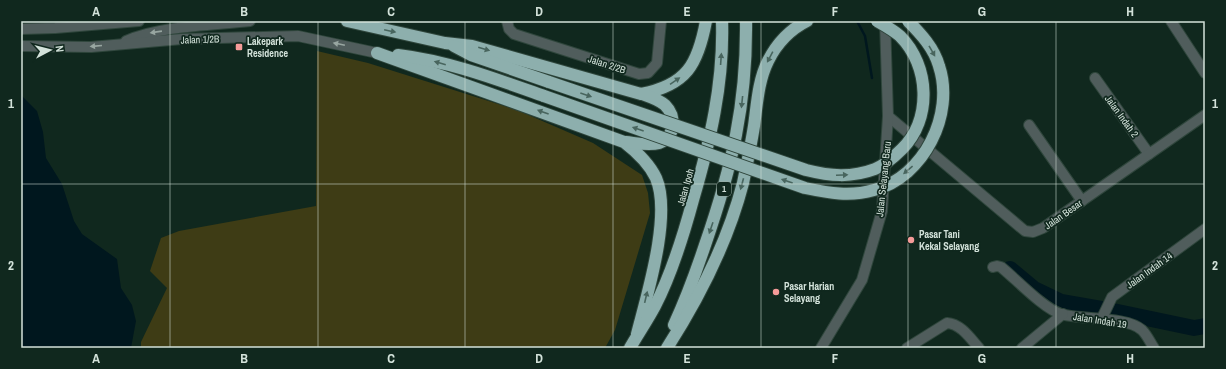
<svg xmlns="http://www.w3.org/2000/svg" width="1226" height="369" font-family="'Archivo Narrow',sans-serif">
<style>
.green{fill:#3e3c15}
.water{fill:#00171e}
.lines{fill:none;stroke-linecap:round;stroke-linejoin:round}
.stream{stroke:#00171e;stroke-width:2.5}
.river{stroke:#00171e;stroke-width:16}
.minor-casing{stroke:#2f463c;stroke-width:12}
.highway-casing{stroke:#2f463c;stroke-width:14}
.minor{stroke:#505d5c;stroke-width:10}
.highway{stroke:#8dafad;stroke-width:12}
.highway-bridge-casing{stroke:#2f463c;stroke-width:14;stroke-linecap:butt}
.highway-bridge{stroke:#8dafad;stroke-width:12}
.oneway{fill:#48655e}
.oneway2{fill:#98a6a1}
.grid{fill:none;stroke:#d3e2da;stroke-width:1;stroke-opacity:0.55}
.poi-dot{fill:#f59b99;stroke:#10281e;stroke-width:1.5}
.labels{text-anchor:middle;stroke-width:3.5;stroke-linejoin:round;paint-order:stroke}
.shield{fill:#10281e;stroke:#98aaa2;stroke-width:1}
.shield-label{font-size:9px;font-weight:bold;fill:#d3e2da}
.street-label{font-size:10px;fill:#d3e2da;stroke:#10281e}
.poi-label{font-size:10px;font-weight:bold;fill:#d3e2da;stroke:#10281e;text-anchor:start}
.neatline{fill:none;stroke:#d3e2da;stroke-width:1.5}
.grid-label{font-size:13px;text-anchor:middle;font-weight:bold;fill:#d3e2da}
</style>
<rect width="100%" height="100%" fill="#10281e"/>
<!-- green -->
<polygon class="green" points="317,51 368,63 517,110 593,143 642,175 648,193 650,213 615,330 605,348 141,348 141,342 167,288 150,271 161,238 179,231 316,206"/>
<!-- water -->
<polygon class="water" points="21,95 37,111 43,132 46,158 62,184 74,221 82,234 117,259 121,288 132,305 136,321 131,348 21,348"/>
<g class="lines">
<!-- stream -->
<polyline class="stream" points="857,21 865,36 872,78"/>
<!-- river -->
<polyline class="river" points="1010,269 1034,289 1061,302 1113,311 1194,328 1205,326"/>
<defs>
<g id="minor">
<polyline points="507,21 509,29 514,34 639,74 648,73 657,63 661,21"/>
<polyline points="1171,21 1205,73"/>
<polyline points="21,29 55,28 139,21"/>
<path d="M126,41C158,26 214,25 250,21"/>
<polyline points="21,46 91,47 182,39 298,36 377,53"/>
<polyline points="1095,78 1149,154"/>
<polyline points="888,116 1025,231 1033,232 1043,228 1205,115"/>
<polyline points="1029,125 1082,201"/>
<path d="M993,267L997,266L1001,267C1017,280 1043,308 1061,314C1080,320 1127,316 1142,330C1147,335 1150,342 1154,348"/>
<polyline points="1102,318 1112,297 1205,229"/>
<polyline points="821,348 862,280 882,211 888,116 885,21"/>
<path d="M907,348L947,323C961,324 970,338 979,348"/>
<polyline points="1022,348 1063,314"/>
</g>
<g id="highway">
<path d="M347,21L445,43L472,46L641,94C687,85 698,64 706,21"/>
<polyline points="454,46 471,55 549,82"/>
<path d="M377,53L624,142C637,152 649,163 656,178C672,215 647,295 637,334"/>
<path d="M398,55C448,61 496,79 544,96"/>
<path d="M626,142C636,143 649,146 659,143C676,137 676,116 665,105C658,99 650,97 642,94"/>
<path d="M674,325C686,299 696,272 705,245C732,167 747,104 746,21"/>
<path d="M630,348C638,334 647,321 655,306C672,273 683,237 693,200C710,142 724,83 722,21"/>
<path d="M667,348C699,298 728,241 743,183C747,164 751,145 754,126C757,105 758,81 768,61C777,43 789,30 807,21"/>
</g>
</defs>
<!-- minor casing -->
<use href="#minor" class="minor-casing"/>
<!-- highway casing -->
<use href="#highway" class="highway-casing"/>
<!-- minor -->
<use href="#minor" class="minor"/>
<!-- highway -->
<use href="#highway" class="highway"/>
<defs>
<g id="highway-bridge">
<path d="M549,82L806,170C830,176 851,178 875,169C885,165 894,157 902,149C932,119 930,66 900,36C893,30 884,25 877,21"/>
<path d="M544,96L805,188C829,193 850,197 874,190C924,177 955,114 939,66C934,48 921,34 908,21"/>
</g>
</defs>
<!-- highway-bridge casing -->
<use href="#highway-bridge" class="highway-bridge-casing"/>
<!-- highway-bridge -->
<use href="#highway-bridge" class="highway-bridge"/>
</g>
<!-- one-way arrows -->
<defs><path id="oneway-solid" d="M-6-.8H1V-3.2L6.5 0L1 3.2V.8H-6Z"/></defs>
<g class="oneway">
<use href="#oneway-solid" transform="translate(390 31) rotate(12)"/>
<use href="#oneway-solid" transform="translate(484 49) rotate(16)"/>
<use href="#oneway-solid" transform="translate(932 51) rotate(60)"/>
<use href="#oneway-solid" transform="translate(770 57) rotate(118)"/>
<use href="#oneway-solid" transform="translate(721 59) rotate(-86)"/>
<use href="#oneway-solid" transform="translate(440 63) rotate(-164)"/>
<use href="#oneway-solid" transform="translate(675 81) rotate(-34)"/>
<use href="#oneway-solid" transform="translate(586 95) rotate(19)"/>
<use href="#oneway-solid" transform="translate(742 102) rotate(96)"/>
<use href="#oneway-solid" transform="translate(543 112) rotate(-160)"/>
<use href="#oneway-solid" transform="translate(638 129) rotate(-161)"/>
<use href="#oneway-solid" transform="translate(908 170) rotate(140)"/>
<use href="#oneway-solid" transform="translate(842 175) rotate(-2)"/>
<use href="#oneway-solid" transform="translate(787 181) rotate(-161)"/>
<use href="#oneway-solid" transform="translate(742 184) rotate(105)"/>
<use href="#oneway-solid" transform="translate(711 228) rotate(109)"/>
<use href="#oneway-solid" transform="translate(646 297) rotate(-77)"/>
</g>
<g class="oneway2">
<use href="#oneway-solid" transform="translate(156 32) rotate(172)"/>
<use href="#oneway-solid" transform="translate(339 44) rotate(-168)"/>
<use href="#oneway-solid" transform="translate(96 46) rotate(175)"/>
</g>
<!-- grid -->
<path class="grid" d="M170,21V348M318,21V348M465,21V348M613,21V348M761,21V348M908,21V348M1056,21V348M21,184H1205"/>
<!-- markers -->
<g class="poi-dot">
<rect x="235" y="43" width="8" height="8" rx="2"/>
<circle cx="911" cy="240" r="4"/>
<circle cx="776" cy="292" r="4"/>
</g>
<g class="labels">
<!-- shield labels -->
<rect class="shield" x="717" y="182" width="14" height="14" rx="3"/>
<g class="shield-label">
<text x="724" y="192">1</text>
</g>
<!-- street labels -->
<g class="street-label">
<text transform="translate(200 39) rotate(-2)" y="4">Jalan 1/2B</text>
<text transform="translate(607 64) rotate(18)" y="4">Jalan 2/2B</text>
<text transform="translate(1122 116) rotate(54)" y="4">Jalan Indah 2</text>
<text transform="translate(883 179) rotate(-84)" y="4">Jalan Selayang Baru</text>
<text transform="translate(685 187) rotate(-74)" y="4">Jalan Ipoh</text>
<text transform="translate(1063 214) rotate(-35)" y="4">Jalan Besar</text>
<text transform="translate(1149 270) rotate(-36)" y="4">Jalan Indah 14</text>
<text transform="translate(1100 320) rotate(9)" y="4">Jalan Indah 19</text>
</g>
<!-- poi labels -->
<g class="poi-label">
<text x="247" y="45">Lakepark<tspan x="247" dy="12">Residence</tspan></text>
<text x="919" y="238">Pasar Tani<tspan x="919" dy="12">Kekal Selayang</tspan></text>
<text x="784" y="290">Pasar Harian<tspan x="784" dy="12">Selayang</tspan></text>
</g>
</g>
<!-- border -->
<rect width="1226" height="369" fill="none" stroke="#10281e" stroke-width="44"/>
<!-- north arrow -->
<g transform="translate(50 50) rotate(83)" stroke="#10281e" stroke-width="3" paint-order="stroke">
<path d="M0-3L7 15L0 10L-7 15Z" fill="#d3e2da"/>
<text y="-6" font-size="11" font-weight="bold" text-anchor="middle" fill="#d3e2da">N</text>
</g>
<rect x="22" y="22" width="1182" height="325" class="neatline"/>
<g class="grid-label">
<text x="96" y="16">A</text>
<text x="244" y="16">B</text>
<text x="391" y="16">C</text>
<text x="539" y="16">D</text>
<text x="687" y="16">E</text>
<text x="835" y="16">F</text>
<text x="982" y="16">G</text>
<text x="1130" y="16">H</text>
<text x="11" y="108">1</text>
<text x="1215" y="108">1</text>
<text x="11" y="270">2</text>
<text x="1215" y="270">2</text>
<text x="96" y="363">A</text>
<text x="244" y="363">B</text>
<text x="391" y="363">C</text>
<text x="539" y="363">D</text>
<text x="687" y="363">E</text>
<text x="835" y="363">F</text>
<text x="982" y="363">G</text>
<text x="1130" y="363">H</text>
</g>
</svg>
